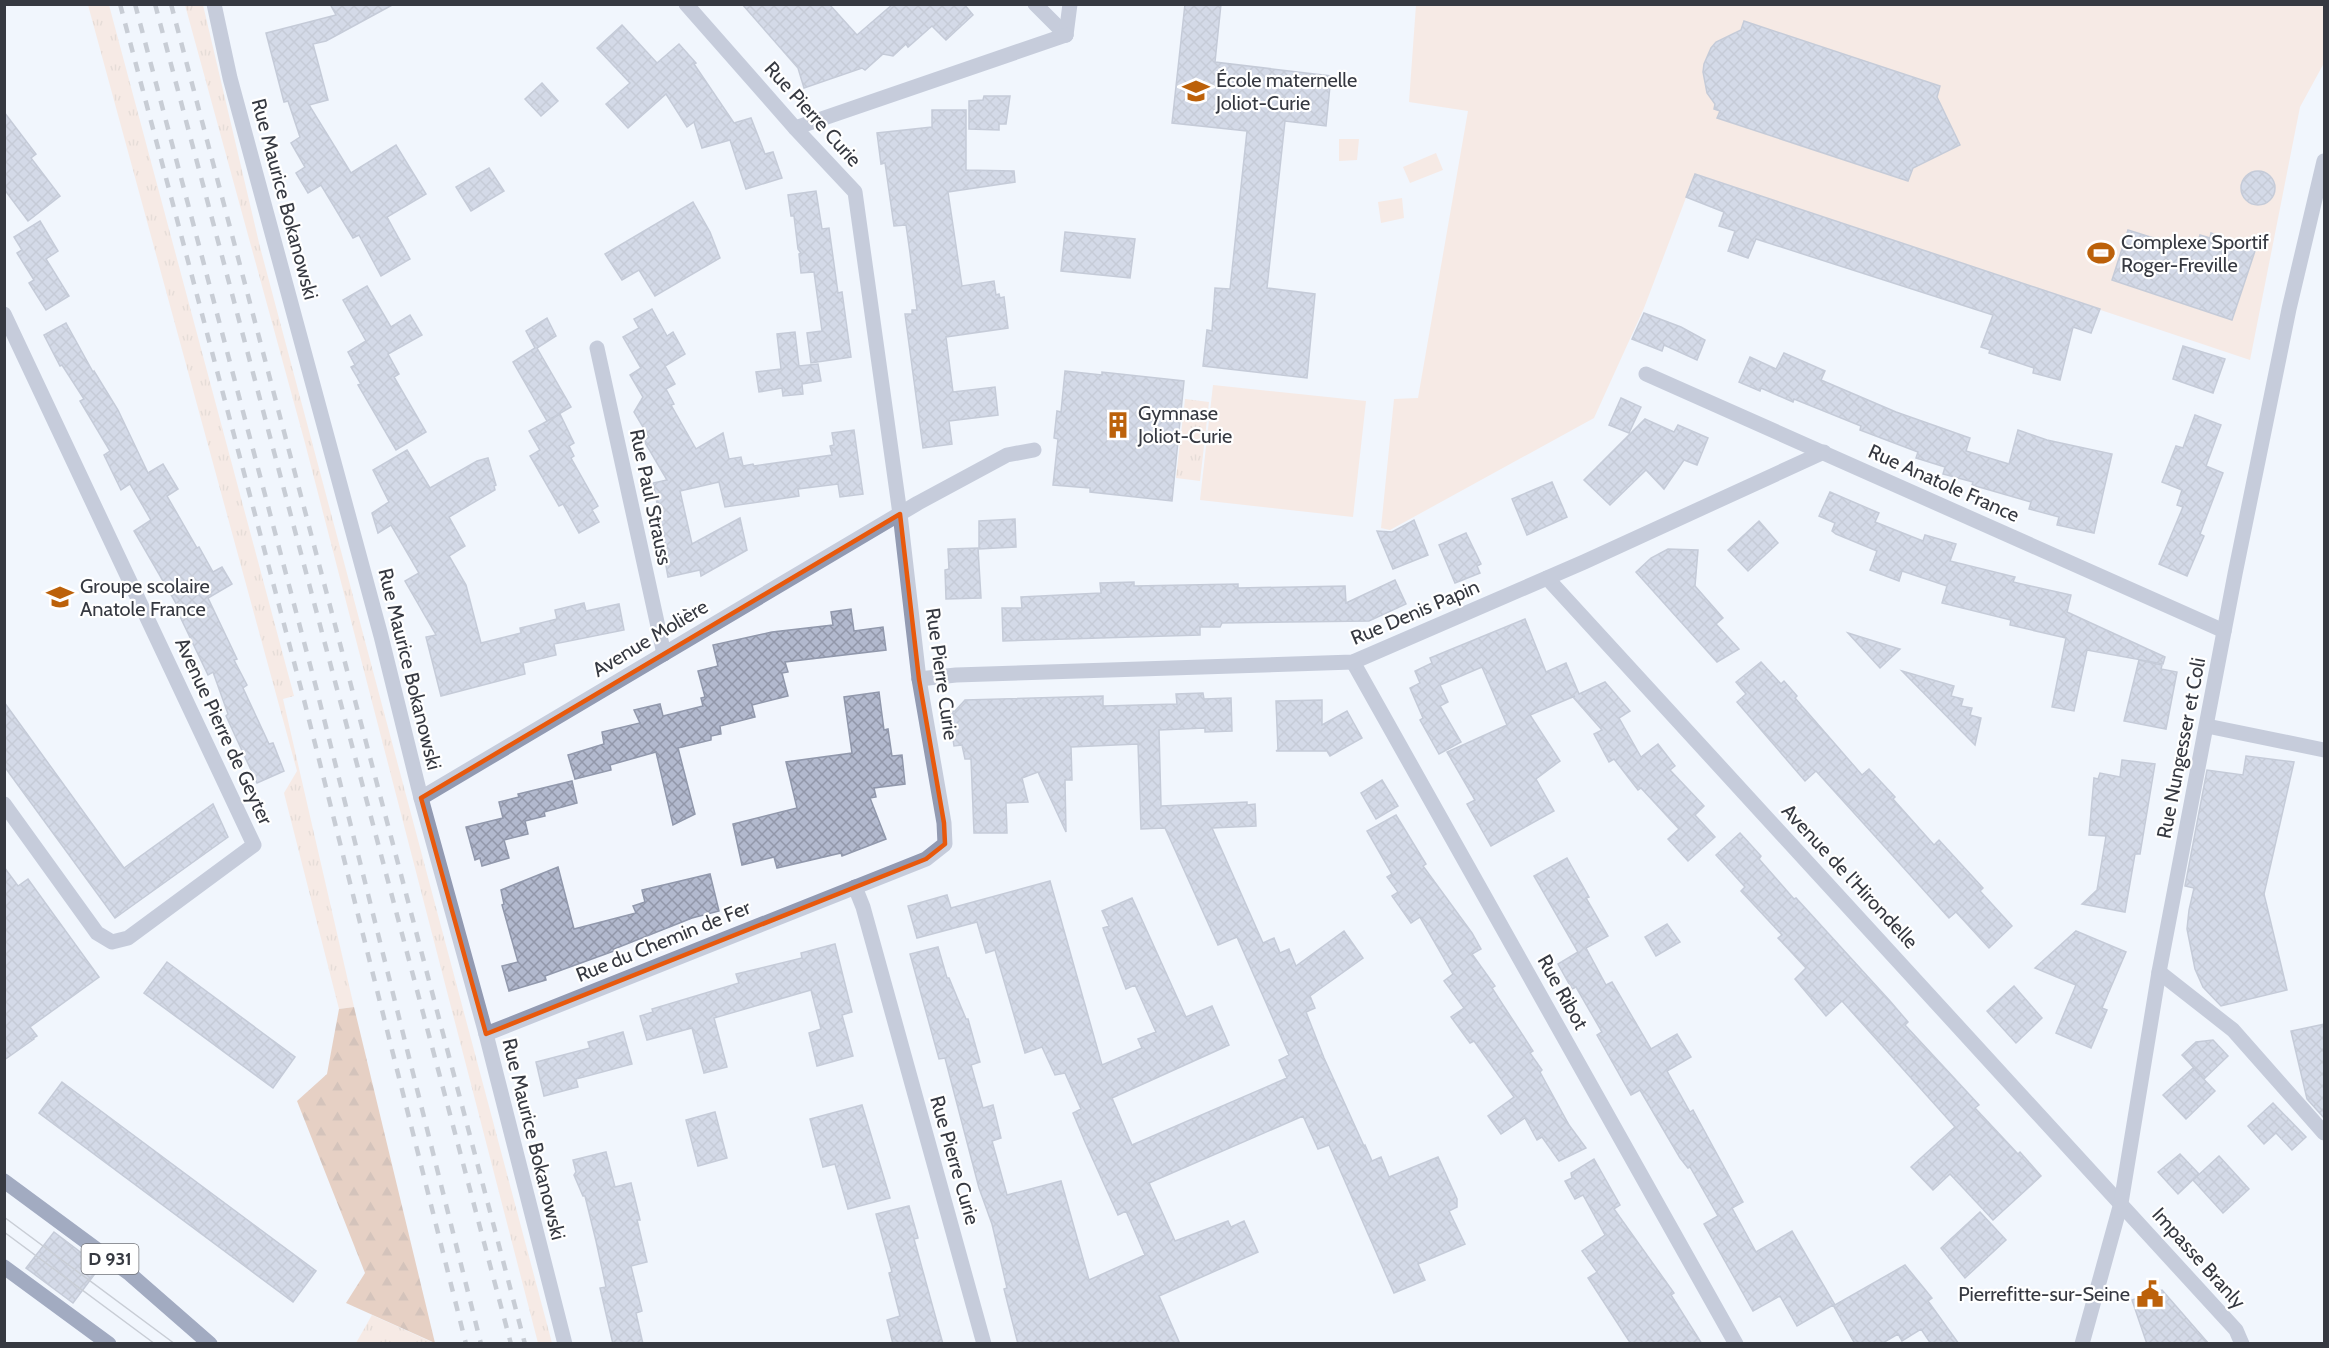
<svg xmlns="http://www.w3.org/2000/svg" width="2329" height="1348" font-family="Cabin,sans-serif">
<style>
.grass{fill:url(#grass-tufts)}
.forest{fill:url(#forest-firs)}
.green{fill:#fddcc7}
.building{fill:url(#building-cross-hatch);stroke:#9198ac;stroke-width:1.5}
.lines{fill:none;stroke-linecap:round;stroke-linejoin:round}
.minor{stroke:#929ab2;stroke-width:15}
.major{stroke:#435079;stroke-width:15}
.tram{stroke:#989ca4;stroke-width:1.5}
.rail{stroke:#989ca4;stroke-width:4.5;stroke-dasharray:10 10;stroke-linecap:butt}
.marked{fill:none;stroke:#e8590c;stroke-width:4.5;stroke-linejoin:round}
.labels{text-anchor:middle;stroke-width:4.5;stroke-linejoin:round;paint-order:stroke}
.shield{fill:#fff;stroke:#72747a;stroke-width:1.5}
.shield-label{font-size:18px;font-weight:bold;fill:#363941}
.poi-label{font-size:20px;fill:#363941;stroke:#fff;text-anchor:start}
.street-label{font-size:20px;fill:#363941;stroke:#fff}
</style>
<defs>
<pattern id="grass-tufts" width="24" height="20" patternUnits="userSpaceOnUse" patternTransform="scale(1.5)"><rect width="24" height="20" fill="#fddcc7"/><path d="M3 7l-1-3M5 7V3M7 7l1-3M15 17l-1-3M17 17v-4M19 17l1-3" fill="none" stroke="#d9beac"/></pattern>
<pattern id="forest-firs" width="22" height="20" patternUnits="userSpaceOnUse" patternTransform="scale(1.5)"><rect width="22" height="20" fill="#daa37f"/><path d="M5 1l3.5 6h-7zM16 11l3.5 6h-7z" fill="#b2866a"/></pattern>
<pattern id="building-cross-hatch" width="8" height="8" patternUnits="userSpaceOnUse" patternTransform="scale(1.5)"><rect width="8" height="8" fill="#b2b9ce"/><path d="M0 0l8 8M0 8l8-8" fill="none" stroke="#9297a9"/></pattern>
</defs>
<rect width="100%" height="100%" fill="#f1f5fd"/>
<!-- grass -->
<g class="grass">
<polygon points="88,5 109,5 294,696 283,699 354,1007 339,1009 284,793 297,771"/>
<polygon points="185,5 203,5 260,247 552,1343 538,1343 305,443"/>
<polygon points="1185,399 1209,402 1200,481 1176,478"/>
<polygon points="372,1315 434,1343 356,1343"/>
</g>
<!-- forest -->
<polygon class="forest" points="354,1007 435,1343 346,1303 365,1273 297,1101 327,1074 339,1009"/>
<!-- green -->
<g class="green">
<polygon points="1416,5 2324,5 2324,63 2300,107 2250,360 1695,174 1644,308 1594,418 1390,530 1381,528 1394,399 1418,398 1468,111 1409,102"/>
<polygon points="1339,139 1359,139 1357,160 1339,161"/>
<polygon points="1436,153 1443,170 1410,183 1403,167"/>
<polygon points="1402,198 1404,218 1381,223 1378,202"/>
<polygon points="1213,385 1366,401 1353,517 1200,500"/>
</g>
<!-- building -->
<g class="building">
<polygon points="330,4 394,4 326,41 313,44 328,100 309,105 351,173 396,145 426,194 387,217 410,259 381,276 359,235 353,238 321,185 308,193 296,173 305,167 291,143 300,137 288,101 284,102 266,33 336,15"/>
<polygon points="742,4 829,4 857,35 893,4 964,4 973,15 946,40 932,26 908,47 906,44 893,56 883,54 865,70 862,68 804,88 798,68"/>
<polygon points="1185,4 1221,4 1215,62 1331,76 1326,126 1285,121 1267,288 1315,294 1307,378 1203,366 1207,330 1212,331 1215,288 1230,289 1247,131 1172,123"/>
<polygon points="1744,21 1940,86 1937,97 1960,145 1913,168 1908,181 1717,118 1720,111 1714,109 1715,104 1707,93 1703,72 1704,64 1711,48 1716,42 1741,30"/>
<polygon points="622,25 657,63 679,44 696,63 694,64 734,123 751,118 765,154 773,152 782,178 746,189 730,140 702,148 694,122 687,127 666,94 628,128 606,104 630,83 597,48"/>
<polygon points="542,83 558,101 541,116 525,99"/>
<polygon points="984,96 1010,96 1006,124 999,124 999,130 969,129 969,101 983,100"/>
<polygon points="932,110 966,110 966,170 1014,171 1015,182 948,192 962,286 994,281 996,295 999,294 1000,298 1004,297 1008,328 946,337 953,392 995,387 998,415 949,421 952,444 923,448 905,314 912,314 912,310 917,310 910,253 906,225 894,226 885,163 881,164 877,133 932,127"/>
<polygon points="4,112 36,154 31,158 60,196 28,221 4,189"/>
<polygon points="489,168 504,191 471,211 456,187"/>
<circle cx="2258" cy="188" r="17"/>
<polygon points="1695,174 2100,309 2091,333 2073,327 2060,380 2033,373 2034,368 1989,353 1990,350 1981,347 1993,315 1756,239 1748,258 1728,251 1735,231 1719,226 1724,212 1686,197"/>
<polygon points="816,191 822,229 829,228 838,293 842,292 851,357 811,363 807,333 822,331 814,272 801,273 799,254 801,253 798,249 794,216 791,216 788,195"/>
<polygon points="693,202 710,232 720,258 655,296 639,270 622,280 605,254"/>
<polygon points="40,221 58,251 46,259 69,296 46,310 29,283 34,280 17,253 22,250 14,237"/>
<polygon points="2128,230 2195,251 2200,235 2210,238 2211,233 2256,248 2232,320 2112,280"/>
<polygon points="1065,232 1135,239 1130,278 1061,271"/>
<polygon points="367,286 391,327 410,315 422,335 388,354 399,374 394,377 426,432 396,450 358,385 361,384 351,367 355,365 348,352 366,341 343,300"/>
<polygon points="652,309 667,336 673,332 685,354 665,366 675,384 666,389 674,404 671,405 696,449 723,433 729,459 741,457 743,466 753,464 754,466 832,455 830,446 834,445 832,433 854,430 863,494 840,497 838,484 798,489 799,496 725,507 719,482 680,491 692,544 740,518 747,550 701,576 700,570 668,577 662,544 665,543 653,483 667,480 644,441 649,437 634,412 643,397 630,375 641,368 623,337 639,328 634,319"/>
<polygon points="1644,313 1681,327 1705,340 1697,360 1664,345 1662,351 1632,339"/>
<polygon points="547,318 556,336 537,348 571,407 547,421 513,362 535,348 526,331"/>
<polygon points="66,323 93,372 94,371 118,410 148,473 163,464 178,489 167,496 197,548 199,547 213,572 222,567 232,584 208,598 237,659 234,660 247,685 243,688 269,744 273,743 284,771 257,783 226,716 228,714 213,672 208,675 175,606 177,605 134,531 151,520 130,484 121,490 104,455 110,451 80,401 84,399 62,365 60,366 44,335"/>
<polygon points="795,332 799,366 818,364 821,381 802,384 803,394 783,396 782,388 759,392 756,372 781,369 777,334"/>
<polygon points="2183,346 2225,359 2213,393 2173,379"/>
<polygon points="1784,353 1825,371 1821,380 1896,412 1970,438 1966,451 2009,464 2018,430 2047,440 2112,454 2094,533 2057,525 2059,517 2029,509 2031,502 1972,485 1973,482 1943,474 1945,467 1916,458 1918,452 1860,430 1861,426 1794,399 1793,402 1761,388 1760,391 1739,382 1750,357 1776,369"/>
<polygon points="1065,371 1102,375 1102,372 1184,381 1172,501 1090,492 1090,488 1053,485 1058,439 1054,438 1057,411 1061,412"/>
<polygon points="1621,398 1641,407 1629,433 1609,425"/>
<polygon points="560,414 574,443 569,446 574,456 571,458 598,506 592,510 599,522 579,533 563,504 559,506 530,456 540,450 529,431"/>
<polygon points="2195,415 2221,425 2206,466 2223,473 2200,534 2204,536 2187,576 2159,564 2183,507 2177,505 2182,490 2162,482 2176,446 2183,448"/>
<polygon points="1645,419 1674,432 1678,425 1708,438 1697,465 1684,460 1664,489 1646,470 1610,505 1584,480"/>
<polygon points="407,450 430,488 477,461 488,458 496,485 494,486 495,490 449,517 465,546 449,556 466,585 481,643 521,633 520,628 557,619 555,610 584,603 586,611 619,604 624,630 554,644 556,655 523,663 525,674 441,696 426,637 436,635 405,581 419,573 391,525 378,533 372,513 389,502 373,470"/>
<polygon points="1552,482 1567,517 1527,535 1512,499"/>
<polygon points="1830,492 1879,513 1875,522 1923,541 1925,535 1956,544 1950,561 2015,577 2013,582 2071,595 2067,612 2165,657 2163,664 2087,650 2074,711 2052,707 2066,638 2010,625 2011,620 1942,603 1947,586 1902,571 1899,581 1870,570 1877,551 1836,534 1832,531 1835,523 1819,516"/>
<polygon points="1015,519 1016,547 979,549 979,521"/>
<polygon points="1414,520 1428,555 1393,569 1377,531 1392,532"/>
<polygon points="1759,521 1778,543 1748,571 1728,550"/>
<polygon points="1466,533 1481,564 1477,566 1480,573 1455,583 1439,545"/>
<polygon points="978,548 981,598 946,599 945,570 949,569 948,549"/>
<polygon points="1668,549 1698,550 1695,586 1723,618 1716,624 1739,649 1717,662 1636,572 1651,558"/>
<polygon points="1395,580 1406,604 1369,621 1222,623 1220,627 1200,627 1200,635 1003,641 1002,608 1022,608 1021,597 1101,593 1100,583 1134,582 1134,586 1238,584 1238,588 1345,586 1346,603"/>
<polygon points="851,609 854,631 883,627 886,650 785,662 788,672 782,673 788,696 752,705 755,717 720,726 721,734 711,736 711,740 678,748 695,814 673,825 656,752 610,765 611,770 575,779 568,755 604,744 602,732 640,723 634,710 660,704 663,716 703,706 701,698 705,697 698,671 718,666 713,645 772,632 833,625 831,612"/>
<polygon points="1525,619 1546,672 1566,663 1579,694 1605,682 1630,711 1619,718 1641,757 1658,744 1675,766 1670,770 1704,806 1695,815 1715,837 1688,861 1668,839 1679,829 1641,788 1638,790 1614,759 1609,762 1594,734 1602,730 1573,697 1575,696 1530,715 1560,761 1536,779 1554,811 1491,846 1467,804 1475,800 1447,752 1507,725 1482,667 1440,685 1448,702 1440,706 1461,742 1439,754 1420,720 1423,718 1410,688 1420,683 1415,671 1432,663 1430,658"/>
<polygon points="1848,633 1900,649 1880,668"/>
<polygon points="2139,660 2162,665 2161,669 2177,672 2166,729 2124,721"/>
<polygon points="1761,662 1781,684 1784,681 1797,696 1795,698 1862,775 1869,769 1895,797 1893,799 1934,845 1939,840 1983,888 1980,891 2012,926 1989,948 1956,912 1949,918 1816,771 1805,781 1737,702 1746,694 1736,682"/>
<polygon points="1902,671 1954,686 1951,696 1963,699 1961,706 1972,708 1970,715 1981,718 1975,745"/>
<polygon points="879,692 884,730 888,729 892,756 902,755 905,784 874,788 876,797 870,798 886,839 842,856 841,853 777,868 774,857 742,865 733,824 797,808 786,762 852,753 844,697"/>
<polygon points="1203,693 1204,699 1231,698 1232,731 1205,732 1205,728 1159,730 1161,806 1247,802 1247,805 1255,804 1256,826 1212,828 1263,943 1274,938 1280,953 1289,949 1296,966 1344,931 1363,958 1310,996 1315,1008 1306,1012 1324,1058 1364,1146 1365,1145 1372,1161 1381,1157 1389,1177 1438,1157 1457,1199 1457,1207 1449,1211 1465,1244 1418,1264 1425,1280 1394,1293 1329,1145 1318,1149 1303,1116 1149,1183 1175,1241 1228,1221 1231,1227 1244,1221 1258,1252 1159,1296 1180,1344 1018,1344 1004,1289 1007,1288 992,1224 979,1188 945,1058 939,1059 910,954 938,947 947,978 949,978 966,1019 968,1019 980,1062 971,1065 983,1108 993,1105 1001,1138 992,1141 1007,1195 1061,1181 1089,1280 1145,1255 1126,1211 1118,1215 1085,1142 1073,1113 1081,1109 1065,1073 1055,1075 1042,1047 1025,1053 995,950 986,953 977,922 917,938 908,906 947,895 951,908 1050,881 1102,1065 1142,1048 1138,1039 1156,1032 1135,985 1126,989 1103,928 1109,926 1102,911 1132,898 1186,1017 1212,1006 1229,1045 1112,1098 1132,1145 1287,1078 1279,1060 1289,1055 1237,937 1218,945 1165,828 1141,829 1138,744 1071,747 1072,780 1065,780 1066,832 1038,772 1022,778 1028,802 1006,803 1007,833 974,833 971,759 965,759 962,745 954,746 949,712 955,711 965,700 1103,696 1103,706 1177,704 1176,694"/>
<polygon points="1322,700 1322,725 1347,711 1362,738 1330,756 1327,751 1276,751 1278,750 1276,701"/>
<polygon points="4,702 124,868 213,804 228,837 115,918 4,766"/>
<polygon points="2246,756 2294,762 2264,894 2287,990 2221,1006 2203,987 2195,969 2187,929 2189,910 2194,888 2185,886 2207,770 2243,775"/>
<polygon points="2122,760 2155,764 2140,854 2135,854 2125,912 2082,904 2097,890 2106,836 2089,835 2094,778 2098,779 2100,773 2120,777"/>
<polygon points="1382,780 1398,806 1376,819 1361,793"/>
<polygon points="572,781 577,803 544,812 545,816 525,821 528,834 504,840 509,858 482,866 480,858 475,860 466,827 503,818 499,802 519,797 518,794"/>
<polygon points="1396,815 1426,864 1423,866 1472,933 1481,949 1472,954 1495,986 1492,988 1533,1051 1530,1053 1542,1070 1540,1072 1569,1125 1586,1148 1559,1161 1542,1137 1537,1140 1525,1118 1501,1134 1488,1116 1514,1097 1474,1041 1470,1043 1451,1017 1464,1008 1444,981 1453,974 1420,917 1411,923 1392,896 1398,892 1387,877 1392,874 1367,831"/>
<polygon points="1740,833 1761,856 1759,859 1794,899 1796,898 1890,1001 1908,1022 1905,1025 1979,1105 1975,1108 2018,1154 2020,1152 2041,1176 1993,1220 1950,1174 1933,1190 1911,1167 1955,1127 1842,1001 1826,1016 1795,979 1806,968 1778,938 1782,935 1741,891 1745,887 1716,855"/>
<polygon points="1567,858 1589,897 1586,898 1608,936 1586,948 1606,985 1612,982 1651,1049 1677,1034 1691,1057 1667,1071 1690,1112 1693,1110 1743,1202 1732,1208 1756,1252 1792,1231 1835,1305 1905,1265 1932,1298 1928,1301 1959,1344 1931,1344 1921,1329 1902,1341 1898,1334 1881,1344 1855,1344 1833,1305 1797,1326 1780,1296 1753,1311 1704,1224 1718,1216 1690,1167 1688,1168 1680,1158 1640,1090 1631,1095 1597,1035 1602,1032 1576,987 1572,989 1558,964 1578,952 1534,876"/>
<polygon points="4,867 18,886 28,879 99,977 30,1027 37,1036 33,1038 34,1039 4,1060"/>
<polygon points="558,867 574,929 636,913 633,906 645,902 642,890 710,874 719,911 692,918 614,949 614,951 545,976 546,980 509,991 502,966 518,962 502,905 504,904 501,890"/>
<polygon points="1667,924 1680,942 1656,956 1645,937"/>
<polygon points="2076,931 2126,952 2102,1008 2107,1010 2091,1048 2056,1033 2076,985 2035,968"/>
<polygon points="835,944 852,1012 842,1015 853,1056 817,1066 809,1033 821,1029 811,990 714,1018 727,1067 704,1073 692,1028 647,1040 640,1016 653,1012 652,1009 739,983 736,974 802,958 801,953"/>
<polygon points="167,962 295,1057 273,1088 144,993"/>
<polygon points="2014,986 2042,1018 2016,1043 1987,1011"/>
<polygon points="2325,1024 2325,1119 2307,1099 2291,1031"/>
<polygon points="623,1032 632,1064 576,1079 578,1087 544,1096 536,1062 590,1048 588,1042"/>
<polygon points="2213,1040 2228,1056 2204,1079 2182,1055 2196,1042"/>
<polygon points="2193,1068 2215,1091 2186,1119 2163,1095"/>
<polygon points="62,1082 316,1271 293,1302 39,1113"/>
<polygon points="2273,1103 2306,1137 2292,1150 2276,1133 2264,1144 2248,1126"/>
<polygon points="862,1105 890,1198 848,1209 835,1164 823,1167 810,1119"/>
<polygon points="715,1112 727,1158 698,1166 686,1120"/>
<polygon points="606,1152 615,1187 631,1183 640,1220 637,1220 647,1262 631,1266 642,1311 636,1313 643,1344 613,1344 600,1288 606,1287 596,1241 585,1196 583,1196 574,1175 576,1172 573,1160"/>
<polygon points="2180,1154 2199,1174 2178,1194 2158,1172"/>
<polygon points="2219,1156 2249,1189 2223,1213 2193,1180"/>
<polygon points="1594,1159 1620,1205 1614,1209 1674,1293 1671,1295 1702,1344 1631,1344 1588,1278 1597,1272 1582,1251 1605,1235 1583,1195 1575,1199 1565,1181 1572,1178 1571,1173"/>
<polygon points="909,1206 918,1238 914,1239 943,1344 893,1344 887,1320 900,1316 889,1273 892,1272 876,1214"/>
<polygon points="1980,1212 2006,1240 1965,1278 1941,1248"/>
<polygon points="54,1232 100,1267 73,1303 26,1268"/>
<polygon points="2162,1290 2209,1344 2147,1344 2132,1300"/>
</g>
<g class="lines">
<!-- minor -->
<g class="minor">
<polyline points="214,4 230,78 381,636 421,798 486,1034 565,1344"/>
<polyline points="1035,4 1066,35"/>
<polyline points="1066,35 1070,4"/>
<polyline points="795,128 1066,35"/>
<polyline points="4,314 254,845 128,938 112,942 97,933 4,804"/>
<polyline points="597,348 664,654"/>
<polyline points="1646,374 2224,631"/>
<polyline points="1547,578 2236,1330 2242,1344"/>
<polyline points="1353,662 1736,1344"/>
<polyline points="919,679 956,675 1353,662 1584,562 1824,452"/>
<polyline points="2207,726 2324,750"/>
<polyline points="421,798 918,503 1007,455 1034,450"/>
<polyline points="855,887 863,907 984,1344"/>
<polyline points="2159,972 2233,1030 2324,1133"/>
<polyline points="486,1034 926,859 945,844 944,823 919,679 900,514 855,192 795,128 686,4"/>
<polyline points="2082,1344 2121,1203 2159,972 2235,574 2289,309 2324,161"/>
</g>
<!-- major -->
<g class="major">
<polyline points="4,1181 130,1274 210,1344"/>
<polyline points="4,1267 109,1344"/>
</g>
<!-- tram -->
<g class="tram">
<polyline points="4,1217 175,1344"/>
<polyline points="4,1232 155,1344"/>
</g>
<!-- rail -->
<g class="rail">
<polyline points="120,4 303,696 466,1344"/>
<polyline points="135,4 317,691 481,1344"/>
<polyline points="155,4 511,1344"/>
<polyline points="171,4 525,1344"/>
</g>
</g>
<!-- marked area -->
<path d="M0 0H2329V1348H0ZM900,514L919,679L944,823L945,844L926,859L486,1034L421,798Z" fill="#f1f5fd" fill-opacity=".55" fill-rule="evenodd"/>
<path class="marked" d="M900,514L919,679L944,823L945,844L926,859L486,1034L421,798Z"/>
<!-- icons -->
<defs>
<symbol id="school-bare" viewBox="-9 -9 18 18"><path d="M0-5L7-2L0 1L-7-2ZM-4 1L0 2.5L4 1V4Q0 6-4 4Z" fill="#bc610a" stroke="#fff" stroke-width="2.5" paint-order="stroke"/></symbol>
<symbol id="stadium-bare" viewBox="-9 -9 18 18"><path d="M0-5a6.5 5 0 1 0 0 10a6.5 5 0 1 0 0-10ZM-3.5-1.8h7v3.6h-7Z" fill="#bc610a" stroke="#fff" stroke-width="2.5" paint-order="stroke"/></symbol>
<symbol id="building-bare" viewBox="-9 -9 18 18"><path d="M-4-6H4V6H1V3H-1V6H-4ZM-2.5-4.3h1.7v1.8h-1.7ZM.8-4.3h1.7v1.8H.8ZM-2.5-1h1.7V.8h-1.7ZM.8-1h1.7V.8H.8Z" fill="#bc610a" stroke="#fff" stroke-width="2.5" paint-order="stroke"/></symbol>
<symbol id="civic-bare" viewBox="-9 -9 18 18"><path d="M-.6-6.5H3V-4.5H.6V-3L4-1V1h2V6H-6V1h2V-1L-.6-3ZM-1.2 2.5V6h2.4V2.5Z" fill="#bc610a" stroke="#fff" stroke-width="2.5" paint-order="stroke"/></symbol>
</defs>
<g fill-rule="evenodd">
<use href="#school-bare" x="1177" y="72" width="38" height="38"/>
<use href="#stadium-bare" x="2082" y="234" width="38" height="38"/>
<use href="#building-bare" x="1099" y="406" width="38" height="38"/>
<use href="#school-bare" x="41" y="578" width="38" height="38"/>
<use href="#civic-bare" x="2131" y="1275" width="38" height="38"/>
</g>
<g class="labels">
<!-- shield labels -->
<rect class="shield" x="81.5" y="1244" width="57" height="30" rx="4.5"/>
<g class="shield-label">
<text x="110" y="1265">D 931</text>
</g>
<!-- poi labels -->
<g class="poi-label">
<text x="1216" y="87">École maternelle<tspan x="1216" dy="23">Joliot-Curie</tspan></text>
<text x="2121" y="249">Complexe Sportif<tspan x="2121" dy="23">Roger-Freville</tspan></text>
<text x="1138" y="420">Gymnase<tspan x="1138" dy="23">Joliot-Curie</tspan></text>
<text x="80" y="593">Groupe scolaire<tspan x="80" dy="23">Anatole France</tspan></text>
<text x="2130" y="1301" text-anchor="end">Pierrefitte-sur-Seine</text>
</g>
<!-- street labels -->
<g class="street-label">
<text transform="translate(813 114) rotate(48)" y="7">Rue Pierre Curie</text>
<text transform="translate(285 199) rotate(75)" y="7">Rue Maurice Bokanowski</text>
<text transform="translate(1944 483) rotate(24)" y="7">Rue Anatole France</text>
<text transform="translate(651 497) rotate(78)" y="7">Rue Paul Strauss</text>
<text transform="translate(1415 612) rotate(-23)" y="7">Rue Denis Papin</text>
<text transform="translate(650 638) rotate(-31)" y="7">Avenue Molière</text>
<text transform="translate(410 669) rotate(76)" y="7">Rue Maurice Bokanowski</text>
<text transform="translate(942 674) rotate(82)" y="7">Rue Pierre Curie</text>
<text transform="translate(224 731) rotate(65)" y="7">Avenue Pierre de Geyter</text>
<text transform="translate(2181 748) rotate(-79)" y="7">Rue Nungesser et Coli</text>
<text transform="translate(1850 876) rotate(47)" y="7">Avenue de l'Hirondelle</text>
<text transform="translate(663 941) rotate(-22)" y="7">Rue du Chemin de Fer</text>
<text transform="translate(1563 992) rotate(61)" y="7">Rue Ribot</text>
<text transform="translate(534 1139) rotate(76)" y="7">Rue Maurice Bokanowski</text>
<text transform="translate(955 1160) rotate(74)" y="7">Rue Pierre Curie</text>
<text transform="translate(2199 1258) rotate(48)" y="7">Impasse Branly</text>
</g>
</g>
<!-- border -->
<rect width="2329" height="1348" fill="none" stroke="#363941" stroke-width="12"/>
</svg>
